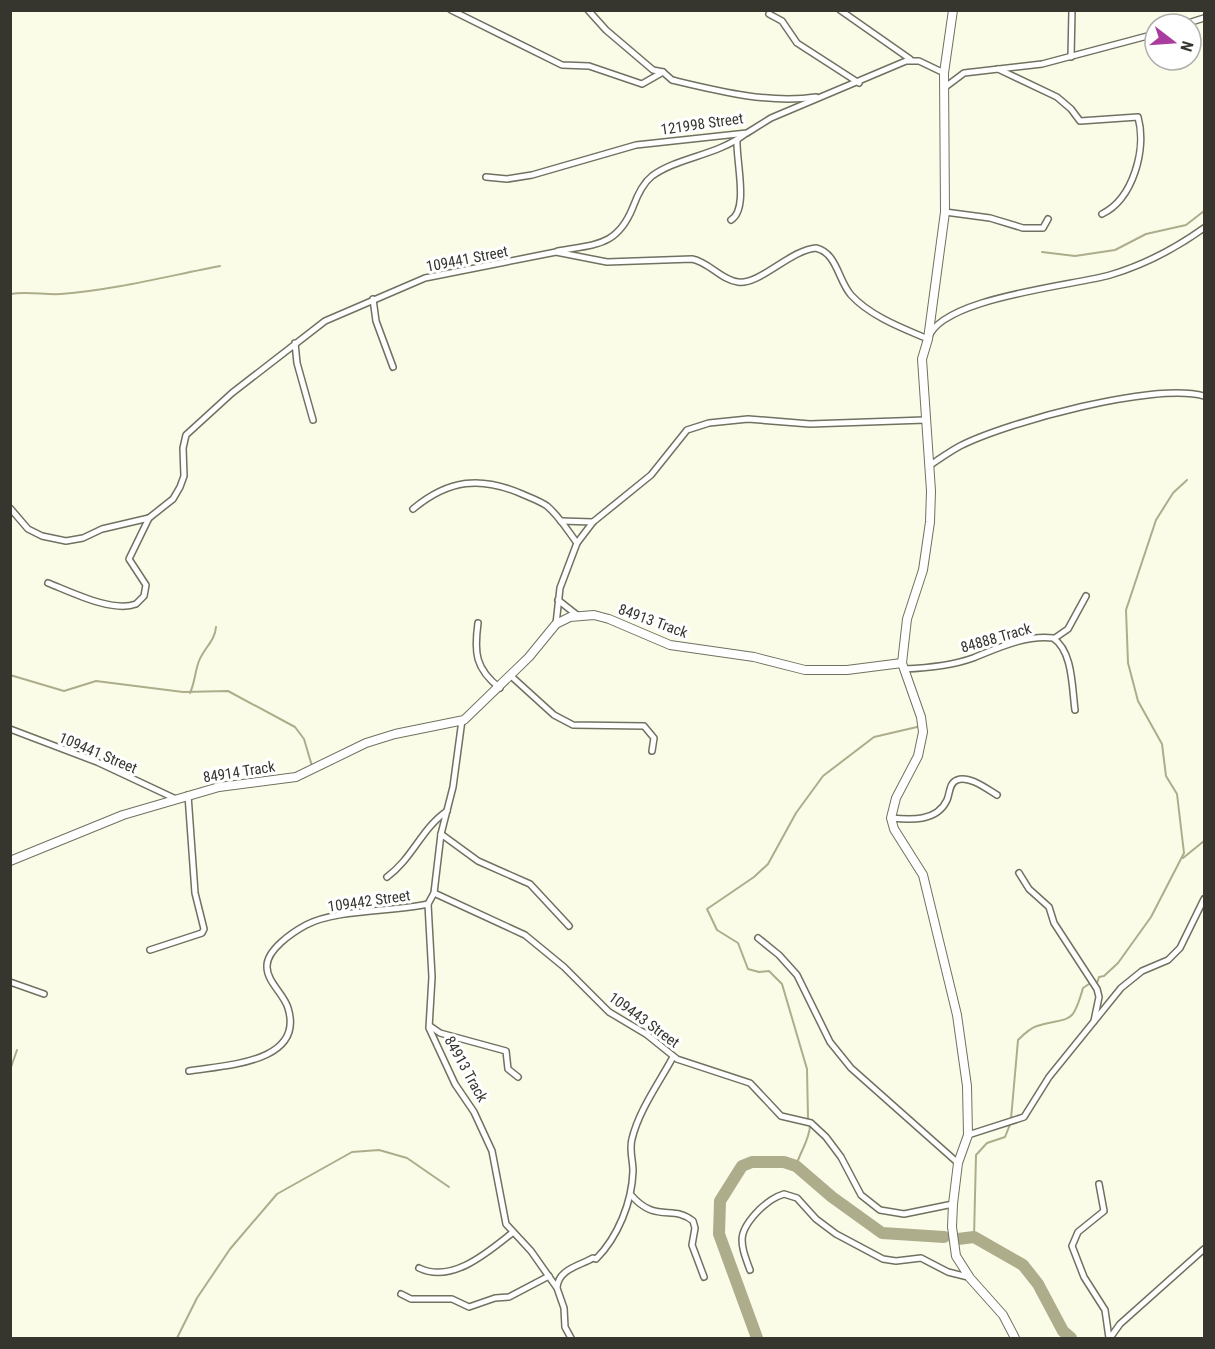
<svg xmlns="http://www.w3.org/2000/svg" width="1215" height="1349" font-family="'Roboto Condensed',sans-serif">
<style>
.lines{fill:none;stroke-linecap:round;stroke-linejoin:round}
.stream{stroke:#adad8c;stroke-width:2}
.river{stroke:#adad8c;stroke-width:12}
.street-casing{stroke:#707160;stroke-width:8}
.secondary-casing{stroke:#707160;stroke-width:10}
.street{stroke:#fff;stroke-width:5}
.secondary{stroke:#fff;stroke-width:8}
.labels{text-anchor:middle;stroke-width:6;stroke-linejoin:round;paint-order:stroke}
.street-label{font-size:15px;fill:#36362f;stroke:#fff}
</style>
<rect width="100%" height="100%" fill="#fbfce8"/>
<g class="lines">
<!-- stream -->
<g class="stream">
<polyline points="1042,252 1075,256 1115,250 1146,234 1186,225 1204,211"/>
<path d="M10,294C28,291 44,295 61,294C114,290 168,276 220,266"/>
<polyline points="10,675 64,691 96,681 183,692 228,691 295,727 304,739 312,766"/>
<path d="M190,693C195,682 195,671 199,661C204,648 215,641 216,627"/>
<polyline points="1183,858 1204,841"/>
<polyline points="1097,983 1099,977 1104,976 1118,963 1151,917 1184,853 1177,794 1166,776 1162,744 1138,701 1128,663 1126,610 1156,520 1173,493 1187,480"/>
<polyline points="10,1070 17,1050"/>
<polyline points="808,1118 807,1069 782,984 769,971 759,972 748,969 738,943 717,930 707,909 754,877 768,864 796,813 823,776 874,737 917,727"/>
<path d="M1011,1119L1018,1040C1023,1035 1030,1028 1037,1026C1070,1016 1072,1027 1083,988L1089,984"/>
<path d="M796,1166C800,1152 810,1139 810,1125"/>
<polyline points="974,1237 976,1155 987,1143 1005,1137 1011,1122"/>
<polyline points="177,1338 197,1298 230,1249 277,1194 352,1152 379,1150 407,1158 449,1187"/>
</g>
<!-- river -->
<g class="river">
<polyline points="958,1239 974,1237 1023,1265 1038,1284 1063,1331 1071,1338"/>
<polyline points="757,1338 719,1234 720,1201 742,1166 752,1162 784,1162 796,1166 832,1197 882,1233 944,1237"/>
</g>
<defs>
<g id="street">
<polyline points="451,10 562,65 589,66 642,84 663,72"/>
<path d="M588,10L606,30L653,70L663,72L672,80C718,91 769,104 816,97"/>
<polyline points="840,10 910,59"/>
<polyline points="769,14 782,21 797,43 859,83"/>
<polyline points="1185,24 1204,18"/>
<polyline points="1071,57 1072,10"/>
<path d="M998,69L1057,97L1071,109L1080,121L1138,117C1147,149 1133,199 1102,214"/>
<polyline points="944,88 964,73 1042,64 1155,34"/>
<polyline points="486,177 507,179 532,175 636,145 747,133 771,118 906,61 919,61 944,73"/>
<polyline points="945,212 990,218 1023,228 1043,228 1048,219"/>
<path d="M731,220C749,209 736,162 737,140"/>
<path d="M558,251C595,244 617,247 633,207C637,196 642,184 652,176C678,157 716,156 745,134"/>
<polyline points="373,299 376,321 393,367"/>
<polyline points="295,343 297,363 313,420"/>
<path d="M929,466C939,459 949,452 960,446C1007,422 1155,382 1204,396"/>
<path d="M10,508L28,529L42,536L66,541L83,538L102,529L149,518L173,499L180,487L184,476L183,448L186,435L232,393L325,321L425,278L556,252L607,262L692,259C709,262 721,280 738,282C760,285 790,250 816,248C837,253 838,280 851,295C870,316 902,328 928,339C939,298 1071,286 1110,275C1144,265 1176,248 1204,228"/>
<path d="M413,509C449,479 481,476 522,494C531,498 540,501 547,506C559,516 568,531 577,543"/>
<polyline points="561,521 593,522"/>
<path d="M48,583C71,592 113,613 136,604L144,596L146,585L129,559L149,518"/>
<polyline points="558,600 577,615"/>
<path d="M478,623C474,652 475,669 500,688"/>
<polyline points="556,624 560,588 577,543 593,522 651,475 687,430 709,423 748,419 810,424 925,420"/>
<polyline points="1055,638 1068,629 1086,596"/>
<path d="M904,669C927,668 951,666 973,658C998,648 1025,635 1053,638C1073,651 1072,688 1075,710"/>
<polyline points="511,676 554,715 573,725 644,726 654,738 652,751"/>
<polyline points="462,720 453,787 441,834 434,893 428,904 432,977 429,1028 455,1084 474,1112 492,1151 506,1224 531,1251 557,1288 564,1308 565,1327 571,1338"/>
<polyline points="10,729 97,762 176,799"/>
<path d="M891,818C910,820 937,822 947,800C950,793 949,783 957,780C969,775 987,789 997,795"/>
<polyline points="441,834 478,861 530,884 569,926"/>
<polyline points="1019,873 1029,889 1049,907 1054,923 1097,989 1099,997 1094,1021"/>
<path d="M387,877C412,859 422,828 447,811"/>
<polyline points="434,893 525,935 564,967 609,1012 646,1034 677,1059 750,1083 781,1116 811,1123 826,1137 841,1157 861,1195 880,1210 904,1214 953,1204"/>
<polyline points="758,938 779,955 797,975 830,1042 851,1068 958,1163"/>
<polyline points="150,950 202,933 204,929 195,893 188,795"/>
<polyline points="10,982 44,994"/>
<polyline points="430,1026 440,1033 506,1051 508,1069 518,1077"/>
<path d="M189,1071C225,1065 305,1063 288,1008C284,994 267,982 267,967C266,950 293,932 306,925C336,909 393,912 428,904"/>
<polyline points="968,1135 1024,1117 1049,1077 1121,988 1142,971 1168,960 1180,948 1204,899"/>
<polyline points="1099,1184 1104,1211 1078,1232 1072,1246 1084,1277 1105,1310 1109,1338"/>
<path d="M631,1195C656,1224 673,1204 693,1221L695,1228L692,1245L704,1277"/>
<path d="M419,1268C452,1284 488,1252 512,1233"/>
<path d="M750,1270C739,1241 737,1232 760,1209C768,1202 774,1197 784,1194L797,1198L816,1219L836,1234L883,1259L896,1261L921,1258L948,1272L968,1277"/>
<path d="M557,1287C559,1269 579,1266 593,1258L596,1259C618,1237 632,1202 633,1171C633,1160 629,1150 632,1139C639,1110 659,1083 673,1057"/>
<polyline points="401,1294 411,1299 452,1299 469,1307 495,1298 509,1297 549,1276"/>
<polyline points="1110,1338 1120,1324 1204,1249"/>
</g>
<g id="secondary">
<polyline points="953,10 944,73 945,212 928,339 922,359 931,491 930,522 923,570 907,619 902,663 921,717 923,732 918,756 896,798 891,818 894,829 923,875 957,1015 967,1086 968,1135 958,1163 953,1204 952,1227 956,1256 970,1278 1003,1315 1015,1338"/>
<polyline points="10,861 123,815 219,787 296,777 366,743 395,734 464,720 529,657 556,624 570,617 594,615 609,619 670,645 754,657 805,670 847,670 902,663"/>
</g>
</defs>
<!-- street casing -->
<use href="#street" class="street-casing"/>
<!-- secondary casing -->
<use href="#secondary" class="secondary-casing"/>
<!-- street -->
<use href="#street" class="street"/>
<!-- secondary -->
<use href="#secondary" class="secondary"/>
</g>
<g class="labels">
<!-- street labels -->
<g class="street-label">
<text transform="translate(702 124) rotate(-8)" y="5">121998 Street</text>
<text transform="translate(467 259) rotate(-11)" y="5">109441 Street</text>
<text transform="translate(653 621) rotate(20)" y="5">84913 Track</text>
<text transform="translate(996 638) rotate(-16)" y="5">84888 Track</text>
<text transform="translate(98 753) rotate(23)" y="5">109441 Street</text>
<text transform="translate(239 772) rotate(-9)" y="5">84914 Track</text>
<text transform="translate(369 901) rotate(-8)" y="5">109442 Street</text>
<text transform="translate(644 1020) rotate(36)" y="5">109443 Street</text>
<text transform="translate(466 1069) rotate(61)" y="5">84913 Track</text>
</g>
</g>
<!-- border -->
<rect width="1215" height="1349" fill="none" stroke="#36362f" stroke-width="24"/>
<!-- north arrow -->
<g transform="translate(1173 42) rotate(107)"><circle r="28" fill="#ffffff" stroke="#afafac" stroke-width="1.5"/>
<path d="M0-4.5L10 22L0 15L-10 22Z" fill="#a93d9e"/>
<text y="-9" font-size="16" font-weight="bold" text-anchor="middle" fill="#36362f">N</text>
</g>
</svg>
